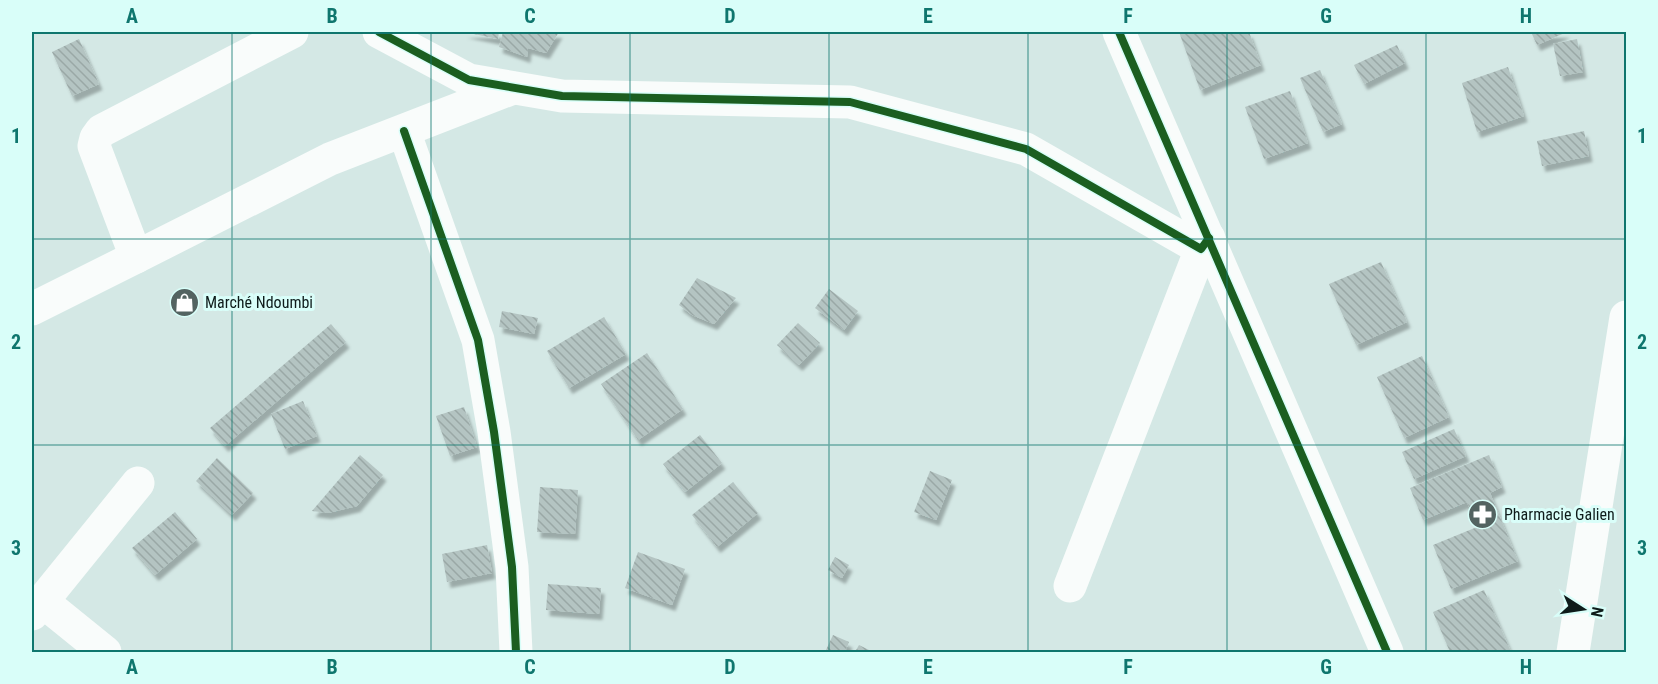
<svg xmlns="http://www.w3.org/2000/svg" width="1658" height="684" font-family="'Roboto Condensed',sans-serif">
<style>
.building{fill:url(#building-back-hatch);filter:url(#shadow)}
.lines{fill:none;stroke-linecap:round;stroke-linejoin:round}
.street{stroke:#f9fcfb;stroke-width:33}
.secondary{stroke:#f9fcfb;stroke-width:33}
.highway{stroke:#f9fcfb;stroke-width:33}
.cycleway-casing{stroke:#d9fef9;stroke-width:11}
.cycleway{stroke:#1b5e20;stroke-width:8}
.grid{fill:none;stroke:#0f766e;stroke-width:1.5;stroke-opacity:0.55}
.labels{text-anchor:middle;stroke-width:6;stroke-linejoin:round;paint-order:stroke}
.poi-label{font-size:16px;fill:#0e1b1a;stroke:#d9fef9;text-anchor:start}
.neatline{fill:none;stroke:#0f766e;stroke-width:2}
.grid-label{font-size:20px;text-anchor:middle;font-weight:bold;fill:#0f766e}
</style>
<defs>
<pattern id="building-back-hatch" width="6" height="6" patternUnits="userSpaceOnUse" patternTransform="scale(1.5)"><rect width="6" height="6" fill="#b4c4c2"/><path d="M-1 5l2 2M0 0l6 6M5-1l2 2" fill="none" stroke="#9aa8a6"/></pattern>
<filter id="shadow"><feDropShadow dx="3.5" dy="6" stdDeviation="1.5" flood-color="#0004"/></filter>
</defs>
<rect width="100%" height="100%" fill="#d4e8e5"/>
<!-- building -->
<g class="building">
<polygon points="464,32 499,32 498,39"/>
<polygon points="503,32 559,32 546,53 528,48 527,57 499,47"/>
<polygon points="1179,32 1249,32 1261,65 1200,90"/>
<polygon points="1531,32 1567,32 1537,45"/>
<polygon points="79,39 99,84 72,96 52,52"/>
<polygon points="1577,39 1583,72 1560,76 1553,44"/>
<polygon points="1397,45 1405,63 1364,84 1354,65"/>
<polygon points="1508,67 1524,116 1477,132 1462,83"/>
<polygon points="1320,70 1342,124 1323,132 1300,78"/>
<polygon points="1290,91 1308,143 1264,159 1245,107"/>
<polygon points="1584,131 1589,156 1542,166 1537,141"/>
<polygon points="1381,262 1407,322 1356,345 1329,284"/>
<polygon points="697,278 736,298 714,324 692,315 679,305"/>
<polygon points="829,289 858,311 844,330 815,308"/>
<polygon points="502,311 538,318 534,334 499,327"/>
<polygon points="604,317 626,354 569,388 547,351"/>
<polygon points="798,323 820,343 799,365 777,345"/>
<polygon points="331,324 346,342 225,446 210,428"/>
<polygon points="647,353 683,409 638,440 601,384"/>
<polygon points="1422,356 1449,417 1404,438 1377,377"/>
<polygon points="303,401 317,436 285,449 271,414"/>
<polygon points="464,407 477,447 450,456 436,416"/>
<polygon points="1454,429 1466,456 1414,479 1402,452"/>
<polygon points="700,435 722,463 685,492 663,464"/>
<polygon points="360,455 383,475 357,506 328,513 312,511"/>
<polygon points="1489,455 1502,487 1490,493 1518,561 1451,589 1433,545 1477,527 1467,502 1423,520 1410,488"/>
<polygon points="217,458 253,493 232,515 196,481"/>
<polygon points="930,471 952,480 936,520 914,512"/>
<polygon points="733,482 758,513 717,547 692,515"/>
<polygon points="540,487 578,490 575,534 537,532"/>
<polygon points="175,512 197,539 155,575 132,548"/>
<polygon points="487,545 492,573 447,582 442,554"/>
<polygon points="638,552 685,569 672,605 625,588"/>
<polygon points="835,557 849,565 842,578 828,570"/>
<polygon points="548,584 601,588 599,614 546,610"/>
<polygon points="1484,590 1511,652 1450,652 1433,612"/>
<polygon points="833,635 849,642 845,652 825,652"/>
<polygon points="859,645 873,652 855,652"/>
</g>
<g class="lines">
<!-- street -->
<g class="street">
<polyline points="379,32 469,80 562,96 850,102 1026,149 1201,249 1209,238"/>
<polyline points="404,131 478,340 494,432 512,567 516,652"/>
<polyline points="136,257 330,159 513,88"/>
<polyline points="32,309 136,257 94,146 96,138 101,131 292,32"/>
<polyline points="1070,586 1201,249"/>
<polyline points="42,601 105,652"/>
<polyline points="32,614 138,483"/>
</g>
<!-- secondary -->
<polyline class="secondary" points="1119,32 1387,652"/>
<!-- highway -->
<polyline class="highway" points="1573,652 1626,317"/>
<defs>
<g id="cycleway">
<polyline points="379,32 469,80 562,96 850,102 1026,149 1201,249 1209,238"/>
<polyline points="1119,32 1387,652"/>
<polyline points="404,131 478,340 494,432 512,567 516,652"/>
</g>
</defs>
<!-- cycleway casing -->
<use href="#cycleway" class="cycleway-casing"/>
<!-- cycleway -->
<use href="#cycleway" class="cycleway"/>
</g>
<!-- grid -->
<path class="grid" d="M232,32V652M431,32V652M630,32V652M829,32V652M1028,32V652M1227,32V652M1426,32V652M32,239H1626M32,445H1626"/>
<!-- icons -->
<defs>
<symbol id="shop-disc" viewBox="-11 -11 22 22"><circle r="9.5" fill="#536361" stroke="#d9fef9"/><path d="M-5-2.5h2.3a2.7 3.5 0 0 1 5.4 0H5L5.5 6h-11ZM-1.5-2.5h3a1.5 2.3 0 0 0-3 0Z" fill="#fff"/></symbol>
<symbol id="pharmacy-disc" viewBox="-11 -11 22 22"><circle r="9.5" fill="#536361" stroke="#d9fef9"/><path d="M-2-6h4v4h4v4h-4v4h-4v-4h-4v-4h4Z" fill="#fff"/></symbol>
</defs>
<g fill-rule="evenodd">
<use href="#shop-disc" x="168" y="286" width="33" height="33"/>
<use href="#pharmacy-disc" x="1466" y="498" width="33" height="33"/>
</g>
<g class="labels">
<!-- poi labels -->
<g class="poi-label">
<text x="205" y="308">Marché Ndoumbi</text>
<text x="1504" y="520">Pharmacie Galien</text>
</g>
</g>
<!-- border -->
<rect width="1658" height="684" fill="none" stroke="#d9fef9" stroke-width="66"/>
<!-- north arrow -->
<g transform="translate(1583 609) rotate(102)" stroke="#d9fef9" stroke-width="4.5" paint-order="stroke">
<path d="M0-4.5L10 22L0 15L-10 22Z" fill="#0e1b1a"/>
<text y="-9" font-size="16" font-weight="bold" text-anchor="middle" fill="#0e1b1a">N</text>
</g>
<rect x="33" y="33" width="1592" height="618" class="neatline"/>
<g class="grid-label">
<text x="132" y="23">A</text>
<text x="332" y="23">B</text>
<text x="530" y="23">C</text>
<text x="730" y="23">D</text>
<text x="928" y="23">E</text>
<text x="1128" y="23">F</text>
<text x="1326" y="23">G</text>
<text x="1526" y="23">H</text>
<text x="16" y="143">1</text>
<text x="1642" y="143">1</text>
<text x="16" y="349">2</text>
<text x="1642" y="349">2</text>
<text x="16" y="555">3</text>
<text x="1642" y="555">3</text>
<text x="132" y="674">A</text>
<text x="332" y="674">B</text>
<text x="530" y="674">C</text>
<text x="730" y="674">D</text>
<text x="928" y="674">E</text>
<text x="1128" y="674">F</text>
<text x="1326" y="674">G</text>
<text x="1526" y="674">H</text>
</g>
</svg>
